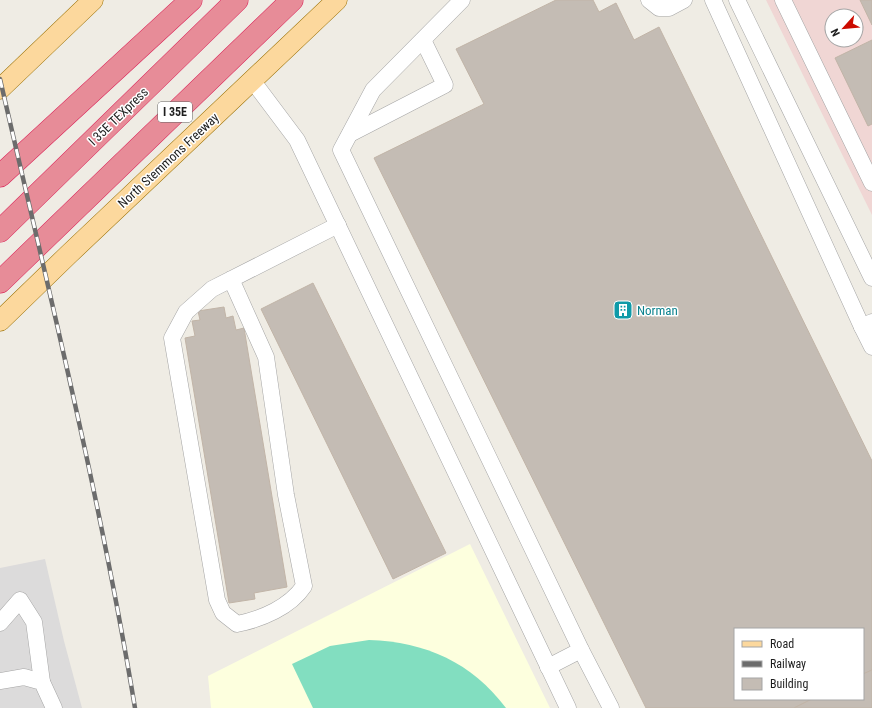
<svg xmlns="http://www.w3.org/2000/svg" width="872" height="708" font-family="'Roboto Condensed',sans-serif">
<style>
.residential{fill:#dcdbdb}
.commercial{fill:#f0d6d4;fill-rule:evenodd}
.education{fill:#fdffde}
.pitch{fill:#82dec0}
.building{fill:#c4bcb4;stroke:#c1b4a7}
.lines{fill:none;stroke-linecap:round;stroke-linejoin:round}
.minor-casing{stroke:#a5a5a5;stroke-width:17}
.major-casing{stroke:#986e00;stroke-width:21}
.highway-casing{stroke:#da2459;stroke-width:23}
.minor{stroke:#fff;stroke-width:16}
.major{stroke:#fcd89d;stroke-width:20}
.highway{stroke:#e78c98;stroke-width:22}
.rail-casing{stroke:#6c6c6c;stroke-width:4.5}
.rail{stroke:#fff;stroke-width:3;stroke-dasharray:9;stroke-linecap:butt}
.labels{text-anchor:middle;stroke-width:3;stroke-linejoin:round;paint-order:stroke}
.shield{fill:#fff;stroke:#626262;stroke-width:1}
.shield-label{font-size:12px;font-weight:bold;fill:#1e1e1e}
.street-label{font-size:13px;fill:#1e1e1e;stroke:#fff}
.culture-label{font-size:13px;fill:#0d838f;stroke:#fff;text-anchor:start}
</style>
<rect width="100%" height="100%" fill="#efece4"/>
<!-- residential -->
<polygon class="residential" points="45,559 64,641 82,708 0,708 0,568"/>
<!-- commercial -->
<path class="commercial" d="M766,0H872V215ZM832,16H856V40H832Z"/>
<!-- education -->
<polygon class="education" points="470,544 550,708 211,708 208,676"/>
<!-- pitch -->
<path class="pitch" d="M369,640C426,642 471,662 506,708H313L292,664L330,646Z"/>
<!-- building -->
<g class="building">
<polygon points="556,0 593,0 599,12 616,3 634,40 659,27 872,461 872,670 863,674 863,629 735,629 735,699 812,699 794,708 646,708 374,158 484,104 456,49"/>
<polygon points="860,0 872,0 872,25"/>
<polygon points="872,40 872,124 868,126 835,58"/>
<polygon points="313,283 446,553 393,579 261,309"/>
<polygon points="224,307 226,318 233,316 236,330 244,328 287,587 254,593 255,599 229,603 185,338 195,336 192,321 200,320 198,311"/>
<polygon points="872,670 872,708 794,708 812,699 863,699 863,674"/>
</g>
<g class="lines">
<defs>
<g id="minor">
<polyline points="462,0 373,90 341,150 581,650 611,708"/>
<polyline points="649,0 659,8 669,8 684,0"/>
<polyline points="713,0 862,327 872,322"/>
<polyline points="737,0 872,278"/>
<polyline points="783,0 872,183"/>
<polyline points="252,80 297,140 568,708"/>
<polyline points="350,134 445,85 423,40"/>
<path d="M231,279L266,357L286,495L304,586C290,607 262,619 237,624L223,613L217,600L172,338L186,312L212,289L338,225"/>
<polyline points="862,327 872,347"/>
<polyline points="0,623 20,600 34,622 42,682"/>
<polyline points="548,667 581,650"/>
<polyline points="0,681 24,677 42,682 54,708"/>
</g>
<g id="major">
<polyline points="0,89 93,0"/>
<polyline points="0,321 68,255 337,0"/>
</g>
<g id="highway">
<polyline points="0,176 191,0"/>
<polyline points="0,231 237,0"/>
<polyline points="0,282 292,0"/>
</g>
</defs>
<!-- minor casing -->
<use href="#minor" class="minor-casing"/>
<!-- major casing -->
<use href="#major" class="major-casing"/>
<!-- highway casing -->
<use href="#highway" class="highway-casing"/>
<!-- minor -->
<use href="#minor" class="minor"/>
<!-- major -->
<use href="#major" class="major"/>
<!-- highway -->
<use href="#highway" class="highway"/>
<defs>
<path id="rail" d="M0,79C48,288 100,496 135,708"/>
</defs>
<!-- rail casing -->
<use href="#rail" class="rail-casing"/>
<!-- rail -->
<use href="#rail" class="rail"/>
</g>
<!-- icons -->
<defs>
<symbol id="building-square" viewBox="-11 -11 22 22"><rect x="-9" y="-9" width="18" height="18" rx="4" fill="#0f9aa8" stroke="#fff"/><path d="M-4-6H4V6H1V3H-1V6H-4ZM-2.5-4.3h1.7v1.8h-1.7ZM.8-4.3h1.7v1.8H.8ZM-2.5-1h1.7V.8h-1.7ZM.8-1h1.7V.8H.8Z" fill="#fff"/></symbol>
</defs>
<g fill-rule="evenodd">
<use href="#building-square" x="612" y="299" width="22" height="22"/>
</g>
<g class="labels">
<!-- shield labels -->
<rect class="shield" x="158" y="102" width="34" height="20" rx="3"/>
<g class="shield-label">
<text x="175" y="116">I 35E</text>
</g>
<!-- street labels -->
<g class="street-label">
<text transform="translate(118 116) rotate(-44)" y="5">I 35E TEXpress</text>
<text transform="translate(168 160) rotate(-43)" y="5">North Stemmons Freeway</text>
</g>
<!-- culture labels -->
<g class="culture-label">
<text x="637" y="315">Norman</text>
</g>
</g>
<!-- legend -->
<rect x="734" y="628" width="130" height="72" fill="#ffffff" stroke="#a5a5a5"/>
<rect x="742" y="641" width="20" height="6" fill="#fcd89d" stroke="#a5a5a5"/>
<text x="770" y="648" font-size="12" fill="#1e1e1e">Road</text>
<rect x="742" y="661" width="20" height="6" fill="#6c6c6c" stroke="#a5a5a5"/>
<text x="770" y="668" font-size="12" fill="#1e1e1e">Railway</text>
<rect x="742" y="678" width="20" height="12" fill="#c4bcb4" stroke="#a5a5a5"/>
<text x="770" y="688" font-size="12" fill="#1e1e1e">Building</text>
<!-- north arrow -->
<g transform="translate(844 28) rotate(243)"><circle r="19" fill="#ffffff" stroke="#a5a5a5"/>
<path d="M0-3L7 15L0 10L-7 15Z" fill="#cc0b00"/>
<text y="-6" font-size="11" font-weight="bold" text-anchor="middle" fill="#1e1e1e">N</text>
</g>
</svg>
